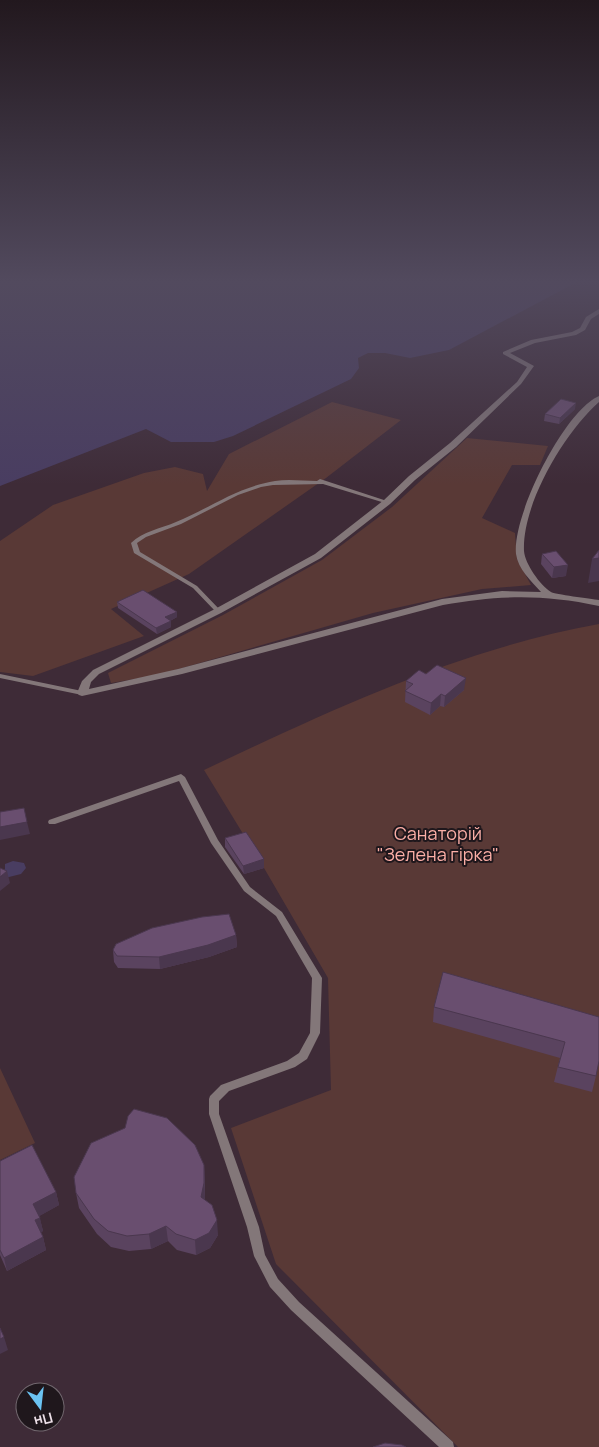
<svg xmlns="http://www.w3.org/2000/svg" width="599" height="1447" font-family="Manrope,sans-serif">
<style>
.green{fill:#593936}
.water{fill:#493d61}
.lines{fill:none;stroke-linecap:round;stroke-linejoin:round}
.lane{fill:#837779;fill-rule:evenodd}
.street{fill:#837779;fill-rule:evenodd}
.wall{fill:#5a435f}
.shaded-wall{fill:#4a374e}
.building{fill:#694e6f;stroke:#4a374e}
.labels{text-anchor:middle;stroke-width:4;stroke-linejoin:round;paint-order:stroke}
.park-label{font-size:18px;fill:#fbaea6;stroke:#1f171c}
</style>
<rect width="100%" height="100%" fill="#3e2b37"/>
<!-- green -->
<g class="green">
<polygon points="332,402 401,420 326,478 189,574 111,609 144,636 33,676 0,672 0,541 53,505 144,473 175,467 203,474 207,491 229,454"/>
<polygon points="467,438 548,446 540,465 512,465 482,518 515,533 517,559 531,585 482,589 373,613 158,675 111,683 108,673 223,615 322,560 392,507"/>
<path d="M599,624V1447H458L276,1264L231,1128L331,1090L328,978L264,868L204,770C331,710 460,649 599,624Z"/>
<polygon points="0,1068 35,1143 0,1160"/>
</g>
<!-- water -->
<g class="water">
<polygon points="0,282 577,282 449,350 410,358 385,353 368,353 358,358 359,368 351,379 233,436 214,442 171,442 146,429 0,486"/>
<polygon points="13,861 24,863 26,868 21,874 5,878 2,873 5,869 5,864"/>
</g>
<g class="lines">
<!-- lane -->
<g class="lane">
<path d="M320,479L390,502L389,503H385L323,484L273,485L261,487L238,495L181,524L146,537L137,543L140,552L197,586L220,610L221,611L220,612H216L193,588L134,553L131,543C143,531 160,529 176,522C210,508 237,487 275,481C289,479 303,481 317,481Z"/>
<polygon points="0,674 82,691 86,693 82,695 0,678"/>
<polygon points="181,774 185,777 218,840 250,887 282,912 322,978 320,1033 307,1059 295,1067 229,1091 219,1101 219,1114 259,1227 265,1255 278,1279 299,1302 453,1442 454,1447 439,1447 291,1310 270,1287 254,1256 247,1227 209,1114 209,1099 210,1096 221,1085 287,1061 299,1053 310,1033 312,978 276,916 244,891 211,843 179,781 55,824 49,824 48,822 49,820"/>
</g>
<!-- street -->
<path class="street" d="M599,309V314L591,319L585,330L576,335L535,343L510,353L534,366L521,384L456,447L415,480L390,504L321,558L221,613L99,674L91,682L89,689L178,669L442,599L502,591L541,592C531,581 518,569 516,554C512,516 564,411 599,396V402C564,433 522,504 524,551C525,564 540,585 551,592C554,594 591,599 599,600V606C543,594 499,595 443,605L182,674L82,696L79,695L77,693L82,681L93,670L215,609L315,554L384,500L409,476L450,443L517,382L527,367L503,354V352L531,340L572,332L580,328L586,317Z"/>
</g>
<!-- wall -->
<g class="wall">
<polygon points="575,409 559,424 544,421 545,414"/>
<polygon points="542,554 566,576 552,578 541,564"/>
<polygon points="117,602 177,617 170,621 171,627 157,634 118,608"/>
<polygon points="406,681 464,690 444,707 440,706 430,715 405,702"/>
<polygon points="225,838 264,859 264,868 244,874 225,847"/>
<polygon points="236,935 237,947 209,957 160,969 118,968 114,962 113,950"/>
<polygon points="434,1007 599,1017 596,1076 592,1092 554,1082 560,1058 433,1022"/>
<polygon points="0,1161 56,1192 59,1205 39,1216 43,1231 41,1232 43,1237 46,1250 7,1271 0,1255"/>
<polygon points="204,1165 205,1180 205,1200 218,1235 210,1248 196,1255 177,1250 168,1241 151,1249 129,1251 111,1247 97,1234 79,1208 76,1193"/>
</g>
<!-- shaded-wall -->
<g class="shaded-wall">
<polygon points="576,403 575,409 559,424 560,418"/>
<polygon points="599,558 599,581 588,583 592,559"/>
<polygon points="568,565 566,576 552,578 554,567"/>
<polygon points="177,612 177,617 166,623 165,617"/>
<polygon points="171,621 171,627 157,634 156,628"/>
<polygon points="466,678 464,690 444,707 445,696"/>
<polygon points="441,694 440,706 430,715 431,703"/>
<polygon points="27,822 30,834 0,840 0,827"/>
<polygon points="264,859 264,868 244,874 243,866"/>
<polygon points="7,871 10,883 0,891 0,877"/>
<polygon points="236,935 237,947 209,957 160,969 159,957"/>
<polygon points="204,1165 205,1198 202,1212 201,1197"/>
<polygon points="56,1192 59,1205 36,1218 33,1204"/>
<polygon points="40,1218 43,1231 38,1234 35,1220"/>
<polygon points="217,1220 218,1235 210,1248 196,1255 195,1240"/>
<polygon points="166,1226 168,1241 151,1249 149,1234"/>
<polygon points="43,1237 46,1250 7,1271 4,1258"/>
<polygon points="4,1337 8,1350 0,1354 0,1339"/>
</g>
<!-- building -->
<g class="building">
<polygon points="561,399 576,403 560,418 545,414"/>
<polygon points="599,550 599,558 592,559"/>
<polygon points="556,551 568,565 554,567 542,554"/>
<polygon points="143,590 177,612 165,617 171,621 156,628 117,602"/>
<polygon points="437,665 466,678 445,696 441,694 431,703 405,691 413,684 406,681 419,670 426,674"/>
<polygon points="24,808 27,822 0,827 0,812"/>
<polygon points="246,832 264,859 243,866 225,838"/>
<polygon points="0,868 7,871 0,877"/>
<polygon points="229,914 236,935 208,945 159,957 117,956 113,950 116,944 152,928 202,917"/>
<polygon points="443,972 599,1017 599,1061 596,1076 558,1067 565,1042 434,1007"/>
<polygon points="134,1109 167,1118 195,1145 204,1165 204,1183 201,1197 212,1205 217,1220 209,1233 195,1240 176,1234 166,1226 149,1234 127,1236 108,1231 94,1219 76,1193 74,1177 91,1143 125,1128 128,1116"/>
<polygon points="32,1145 56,1192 33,1204 40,1218 35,1220 43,1237 4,1258 0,1250 0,1161"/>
<polygon points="0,1328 4,1337 0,1339"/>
<polygon points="385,1443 402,1445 406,1447 373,1447"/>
</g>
<!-- sky -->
<linearGradient id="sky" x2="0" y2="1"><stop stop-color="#22181e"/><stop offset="0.58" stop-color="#524a5e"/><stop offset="1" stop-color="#524a5e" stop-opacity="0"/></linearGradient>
<rect width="599" height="485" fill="url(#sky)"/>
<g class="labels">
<!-- park labels -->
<g class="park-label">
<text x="438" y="840">Санаторій<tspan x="438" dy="21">"Зелена гірка"</tspan></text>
</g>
</g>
<!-- north arrow -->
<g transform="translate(40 1407) rotate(165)"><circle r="24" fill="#1f171c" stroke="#71676e"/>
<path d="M0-4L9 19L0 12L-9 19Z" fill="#6bc3f2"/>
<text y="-8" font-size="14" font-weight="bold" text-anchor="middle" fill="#ede0e8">Пн</text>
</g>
</svg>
